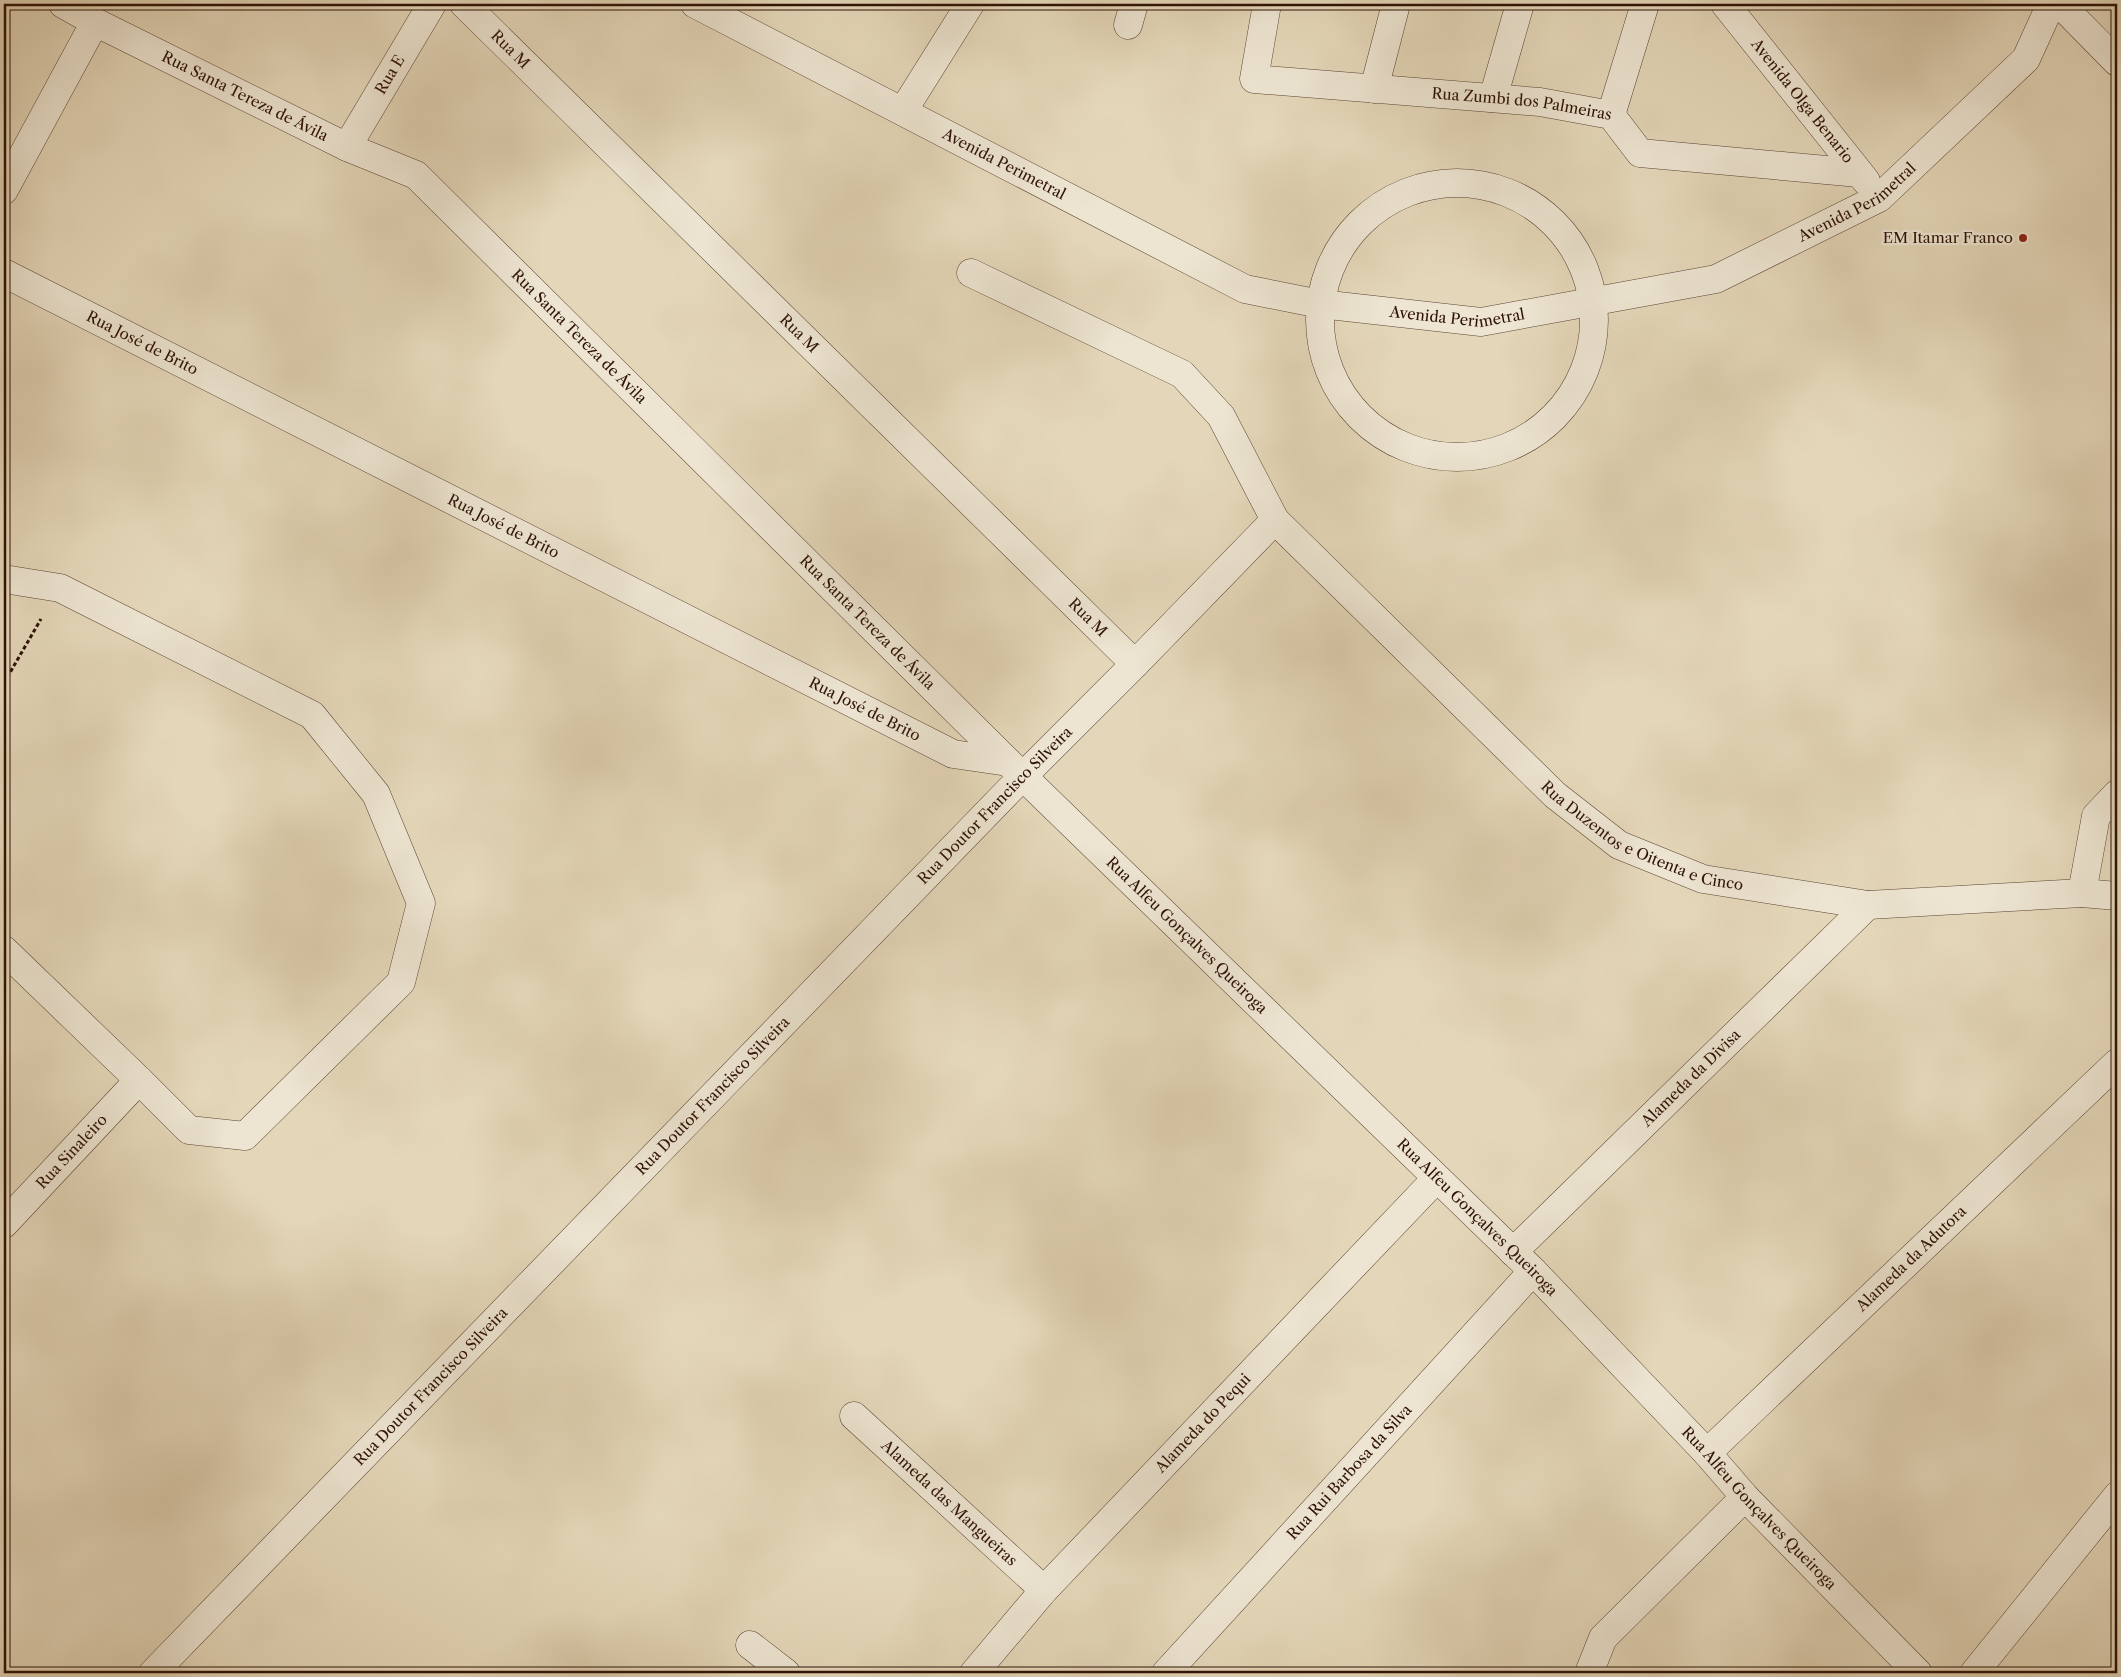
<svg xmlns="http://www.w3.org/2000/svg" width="2121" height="1677" font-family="'Libre Caslon Text',serif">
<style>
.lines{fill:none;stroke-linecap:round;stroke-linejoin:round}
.minor-casing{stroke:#5c4333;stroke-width:29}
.path{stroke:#2f1206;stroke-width:3;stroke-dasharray:4 2.5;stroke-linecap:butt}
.minor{stroke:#ede5d2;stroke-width:28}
.poi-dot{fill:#8f2418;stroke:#ede5d2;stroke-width:2}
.labels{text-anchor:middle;stroke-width:4.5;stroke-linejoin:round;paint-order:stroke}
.street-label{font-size:15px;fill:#2f1206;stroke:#ede5d2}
.poi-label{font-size:15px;fill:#2f1206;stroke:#ede5d2;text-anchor:end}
</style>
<rect width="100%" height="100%" fill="#e4d7b9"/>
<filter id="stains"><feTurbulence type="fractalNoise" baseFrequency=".004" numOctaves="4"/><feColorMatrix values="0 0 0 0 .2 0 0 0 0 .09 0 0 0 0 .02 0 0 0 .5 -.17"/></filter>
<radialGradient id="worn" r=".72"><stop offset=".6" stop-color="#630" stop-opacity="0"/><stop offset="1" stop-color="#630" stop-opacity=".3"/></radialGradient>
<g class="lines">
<defs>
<g id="minor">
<path id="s1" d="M63,4L95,22L347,147L416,175L1008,762L1533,1271L1707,1453L1745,1497L1918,1673"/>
<path id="s2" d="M464,4L1135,664"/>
<path id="s3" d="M695,4L1245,289L1320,304L1481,322L1716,279L1879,198L2026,59L2051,4"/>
<path id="s4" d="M1267,4L1254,79L1540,102L1611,115L1640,153L1859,173"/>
<path id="s5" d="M1725,4L1866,181"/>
<polyline points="2060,4 2117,62"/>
<polyline points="1128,25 1134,4"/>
<polyline points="1374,89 1396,4"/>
<polyline points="1493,98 1520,4"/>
<polyline points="903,111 970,4"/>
<polyline points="1611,115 1645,4"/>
<path id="s6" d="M347,147L432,4"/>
<circle cx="1457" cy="320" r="137"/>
<polyline points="4,190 95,22"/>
<path id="s7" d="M4,273L953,754L1008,762"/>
<path id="s8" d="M971,273L1182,374L1221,416L1275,520L1555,795L1619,845L1703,879L1868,905L2082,893L2117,896"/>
<polyline points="4,579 60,588 312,715 376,794 421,903 401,982 245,1136 189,1130 139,1080 4,950"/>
<polyline points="2082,893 2096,816 2117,794"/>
<path id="s9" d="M4,1224L139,1080"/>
<path id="s10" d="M1513,1252L1868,905"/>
<path id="s11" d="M854,1416L1044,1590"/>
<path id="s12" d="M1707,1453L2117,1063"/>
<polyline points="750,1645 786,1673"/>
<path id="s13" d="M153,1673L1023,776L1135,664L1275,520"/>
<path id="s14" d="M974,1673L1044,1590L1436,1179"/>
<path id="s15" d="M1166,1673L1533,1271"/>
<polyline points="1589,1673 1603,1638 1745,1497"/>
<polyline points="1974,1673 2117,1496"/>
</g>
</defs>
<!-- minor casing -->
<use href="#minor" class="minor-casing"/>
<!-- path -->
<polyline class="path" points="4,683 41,619"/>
<!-- minor -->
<use href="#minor" class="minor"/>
</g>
<!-- markers -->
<circle class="poi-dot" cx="2023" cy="238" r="5"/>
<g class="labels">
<!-- street labels -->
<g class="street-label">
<text dy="5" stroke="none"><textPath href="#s2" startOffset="65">Rua M</textPath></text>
<text dy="5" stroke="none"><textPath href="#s6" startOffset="84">Rua E</textPath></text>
<text dy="5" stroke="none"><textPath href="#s1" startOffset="204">Rua Santa Tereza de Ávila</textPath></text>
<text dy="5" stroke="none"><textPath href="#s5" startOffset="124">Avenida Olga Benario</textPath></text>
<text dy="5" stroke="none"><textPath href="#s4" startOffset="345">Rua Zumbi dos Palmeiras</textPath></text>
<text dy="5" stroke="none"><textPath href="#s3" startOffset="348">Avenida Perimetral</textPath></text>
<text dy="5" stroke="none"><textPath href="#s3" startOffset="1258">Avenida Perimetral</textPath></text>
<text dy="5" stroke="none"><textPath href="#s3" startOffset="834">Avenida Perimetral</textPath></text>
<text dy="5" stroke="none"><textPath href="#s2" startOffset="470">Rua M</textPath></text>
<text dy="5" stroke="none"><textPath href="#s1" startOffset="622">Rua Santa Tereza de Ávila</textPath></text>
<text dy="5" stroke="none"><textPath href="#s7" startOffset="155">Rua José de Brito</textPath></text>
<text dy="5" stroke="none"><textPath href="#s7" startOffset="560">Rua José de Brito</textPath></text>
<text dy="5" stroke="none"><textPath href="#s2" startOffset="875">Rua M</textPath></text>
<text dy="5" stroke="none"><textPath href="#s1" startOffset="1028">Rua Santa Tereza de Ávila</textPath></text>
<text dy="5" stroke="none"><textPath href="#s7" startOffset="965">Rua José de Brito</textPath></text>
<text dy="5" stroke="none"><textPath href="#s13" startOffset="1209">Rua Doutor Francisco Silveira</textPath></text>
<text dy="5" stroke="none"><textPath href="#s8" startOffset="899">Rua Duzentos e Oitenta e Cinco</textPath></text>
<text dy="5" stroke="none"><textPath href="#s1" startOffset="1475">Rua Alfeu Gonçalves Queiroga</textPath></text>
<text dy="5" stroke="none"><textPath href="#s10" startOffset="249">Alameda da Divisa</textPath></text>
<text dy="5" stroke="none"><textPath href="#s13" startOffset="804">Rua Doutor Francisco Silveira</textPath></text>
<text dy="5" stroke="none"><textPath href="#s9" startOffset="99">Rua Sinaleiro</textPath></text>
<text dy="5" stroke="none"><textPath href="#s1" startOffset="1880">Rua Alfeu Gonçalves Queiroga</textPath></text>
<text dy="5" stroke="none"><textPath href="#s12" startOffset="282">Alameda da Adutora</textPath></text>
<text dy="5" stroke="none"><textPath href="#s13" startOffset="399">Rua Doutor Francisco Silveira</textPath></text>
<text dy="5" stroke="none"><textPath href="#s14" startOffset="339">Alameda do Pequi</textPath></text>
<text dy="5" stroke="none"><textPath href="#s15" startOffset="272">Rua Rui Barbosa da Silva</textPath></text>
<text dy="5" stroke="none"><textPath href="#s11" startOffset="129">Alameda das Mangueiras</textPath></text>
<text dy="5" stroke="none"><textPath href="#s1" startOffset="2285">Rua Alfeu Gonçalves Queiroga</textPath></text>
</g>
<!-- poi labels -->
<g class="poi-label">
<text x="2013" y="243">EM Itamar Franco</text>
</g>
</g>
<!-- margin -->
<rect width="2121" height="1677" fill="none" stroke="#e4d7b9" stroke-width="20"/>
<rect x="5" y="5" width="2111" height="1667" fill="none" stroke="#2f1206" stroke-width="2.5"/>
<rect x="10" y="10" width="2101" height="1657" fill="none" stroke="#2f1206"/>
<rect width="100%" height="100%" filter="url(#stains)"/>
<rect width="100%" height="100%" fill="url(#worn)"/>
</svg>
